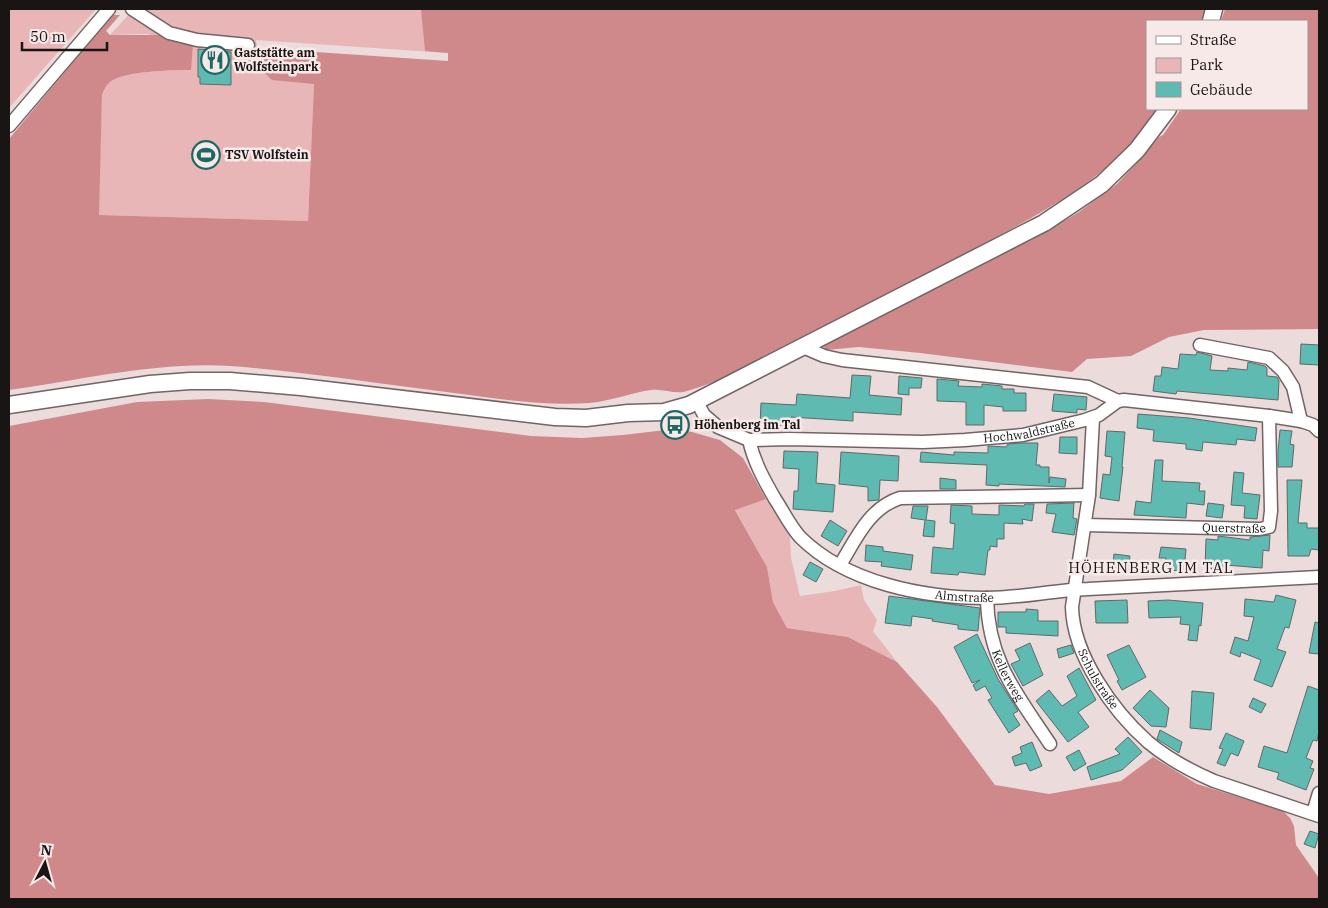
<svg xmlns="http://www.w3.org/2000/svg" width="1328" height="908" font-family="'IBM Plex Serif',serif">
<style>
.green{fill:#e8b6b6}
.forest{fill:#d0898a}
.building{fill:#5fbab2;stroke:#5d6a69}
.lines{fill:none;stroke-linecap:round;stroke-linejoin:round}
.minor-casing{stroke:#716464;stroke-width:15}
.major-casing{stroke:#716464;stroke-width:19}
.minor{stroke:#fff;stroke-width:12}
.major{stroke:#fff;stroke-width:16}
.labels{text-anchor:middle;stroke-width:5;stroke-linejoin:round;paint-order:stroke}
.poi-label{font-size:12px;font-weight:bold;fill:#1a1515;stroke:#f8e9e9;text-anchor:start}
.street-label{font-size:12px;fill:#1a1515;stroke:#f8e9e9}
.quarter-label{font-size:15px;letter-spacing:1px;fill:#1a1515;stroke:#f8e9e9}
</style>
<rect width="100%" height="100%" fill="#ebdcdb"/>
<!-- green -->
<g class="green">
<polygon points="9,9 96,9 9,108"/>
<path d="M134,9H442L448,53L256,40L260,64L263,71L314,84L308,221L98,215L102,95C104,90 106,85 110,82C124,71 172,70 191,70L148,34L110,35Z"/>
<polygon points="766,499 790,535 791,558 800,596 835,591 861,585 864,600 877,620 873,631 897,662 848,637 787,628 773,602 767,567 735,509"/>
</g>
<!-- forest -->
<g class="forest">
<path d="M421,9H1205L1202,21H1147V109H1156C1129,169 1029,220 972,250C908,284 844,320 779,351C749,366 719,382 687,391C676,395 663,388 651,390C630,393 611,401 590,403C545,406 499,399 454,393C380,384 305,372 231,366C158,361 81,380 9,390V139L112,15H120L106,31L110,35H162L193,44L191,70C172,70 124,71 110,82C106,85 104,90 102,95L99,215L308,221L314,84L272,80L263,71L257,48L448,61V53L425,51Z"/>
<polygon points="1225,9 1319,9 1319,329 1204,330 1169,337 1131,356 1087,359 1072,372 920,353 859,347 826,350 823,345 1039,236 1079,212 1117,184 1141,158 1159,137 1163,135 1181,109 1307,109 1307,21 1221,21"/>
<polygon points="208,399 264,402 531,436 582,438 623,435 674,429 692,432 720,440 743,458 766,499 735,510 767,567 773,602 787,628 848,637 897,662 937,707 995,785 1049,794 1121,781 1153,757 1197,784 1283,811 1290,818 1294,826 1296,845 1319,878 1319,899 9,899 9,426 137,402"/>
</g>
<!-- building -->
<g class="building">
<polygon points="198,49 231,52 231,85 200,84 200,77 198,77"/>
<polygon points="1301,344 1319,345 1319,365 1300,364"/>
<polygon points="1197,352 1212,356 1210,370 1228,371 1228,368 1247,370 1248,362 1265,366 1267,368 1267,376 1277,377 1279,381 1278,400 1177,391 1176,394 1153,391 1155,376 1161,376 1162,367 1178,369 1180,354 1196,355"/>
<polygon points="852,375 871,376 869,395 902,398 901,415 853,412 853,421 791,417 791,422 781,421 781,426 760,425 761,403 796,405 797,394 850,398"/>
<polygon points="899,376 922,378 921,388 909,388 909,395 898,394"/>
<polygon points="937,379 959,381 958,386 982,387 982,384 1002,386 1002,389 1014,389 1014,393 1026,393 1026,411 1003,411 1003,407 984,405 984,425 966,425 966,402 937,401"/>
<polygon points="1054,394 1087,397 1086,410 1077,409 1077,413 1052,411"/>
<polygon points="1138,414 1189,418 1257,428 1255,441 1237,439 1236,445 1203,442 1202,451 1186,449 1186,444 1153,441 1154,430 1137,428"/>
<polygon points="1280,430 1292,431 1290,444 1294,445 1292,467 1278,467 1278,451"/>
<polygon points="1107,431 1125,432 1122,467 1123,467 1119,501 1100,498 1103,474 1110,475 1112,457 1105,456"/>
<polygon points="1060,437 1077,437 1077,454 1059,453"/>
<polygon points="1022,443 1038,443 1036,465 1040,465 1040,467 1049,467 1049,483 1050,477 1066,479 1065,487 999,484 999,486 986,485 987,465 920,462 921,452 954,455 954,452 988,453 988,446 1006,447 1008,444"/>
<polygon points="784,451 818,452 816,483 835,485 833,512 793,509 794,491 798,491 799,469 783,468"/>
<polygon points="841,452 899,456 898,481 880,480 879,500 868,501 868,487 839,484"/>
<polygon points="1155,460 1163,460 1162,481 1200,483 1199,491 1205,491 1204,505 1187,503 1186,518 1134,515 1136,501 1151,503"/>
<polygon points="1234,472 1244,473 1242,493 1260,495 1257,519 1244,518 1245,506 1231,505"/>
<polygon points="940,478 956,480 956,489 940,489"/>
<polygon points="1287,480 1302,480 1298,523 1307,523 1307,528 1319,528 1319,550 1311,549 1309,556 1288,556"/>
<polygon points="1074,503 1073,518 1077,519 1074,535 1052,532 1056,514 1046,513 1047,504"/>
<polygon points="1208,503 1224,505 1222,518 1206,516"/>
<polygon points="1025,504 1034,504 1032,521 1022,519 1023,524 1004,523 1004,539 997,539 997,547 990,546 990,550 988,550 985,575 959,572 958,575 931,573 933,547 953,549 955,524 950,523 951,505 972,506 972,514 999,515 999,505 1024,506"/>
<polygon points="913,506 928,506 926,520 935,521 934,537 923,536 925,520 911,518"/>
<polygon points="830,520 847,531 838,546 821,536"/>
<polygon points="1270,535 1269,551 1263,550 1262,568 1226,565 1226,570 1205,568 1206,539 1218,540 1218,536 1250,540 1250,537"/>
<polygon points="866,545 883,547 883,551 913,555 911,570 881,566 882,562 865,561"/>
<polygon points="1161,547 1186,549 1184,571 1165,570 1166,558 1159,558"/>
<polygon points="1114,554 1130,556 1128,574 1112,572"/>
<polygon points="810,562 823,569 816,582 803,575"/>
<polygon points="1276,595 1296,600 1289,628 1285,627 1277,649 1286,652 1272,687 1254,680 1261,660 1241,652 1240,657 1230,653 1235,637 1248,641 1254,617 1244,616 1245,599 1274,602"/>
<polygon points="889,596 980,608 978,631 958,629 958,625 932,621 933,619 912,616 911,626 885,623"/>
<polygon points="1127,600 1128,623 1096,623 1095,601"/>
<polygon points="1168,600 1203,603 1201,626 1199,625 1197,641 1188,640 1190,625 1180,624 1181,617 1149,618 1148,601"/>
<polygon points="1026,609 1038,610 1038,621 1058,621 1058,636 1006,633 1006,627 998,627 998,612 1026,612"/>
<polygon points="1315,622 1319,623 1319,654 1309,653"/>
<polygon points="977,634 998,679 1018,711 1013,714 1020,725 1009,733 988,700 992,698 985,686 976,691 973,685 980,680 972,683 954,647"/>
<polygon points="1030,643 1043,675 1023,686 1011,664 1020,660 1015,650"/>
<polygon points="1071,645 1074,653 1059,658 1057,649"/>
<polygon points="1129,645 1146,677 1122,690 1117,681 1119,680 1107,655"/>
<polygon points="1079,668 1096,700 1078,712 1089,727 1068,742 1036,701 1049,690 1062,706 1077,696 1067,676"/>
<polygon points="1308,686 1319,690 1319,731 1317,741 1313,740 1306,758 1313,761 1310,768 1314,769 1306,790 1277,779 1279,773 1258,767 1264,746 1287,753"/>
<polygon points="1150,690 1169,708 1166,727 1151,726 1133,708"/>
<polygon points="1192,691 1214,693 1211,730 1190,728"/>
<polygon points="1253,698 1266,704 1261,713 1249,707"/>
<polygon points="1160,730 1182,742 1179,753 1157,739"/>
<polygon points="1226,733 1244,741 1238,756 1231,753 1225,766 1217,763 1223,749 1219,748"/>
<polygon points="1128,737 1142,752 1122,770 1091,780 1087,767 1120,754 1115,749"/>
<polygon points="1032,742 1042,766 1030,771 1026,763 1015,766 1012,757 1022,753 1020,747"/>
<polygon points="1079,750 1086,764 1074,771 1066,757"/>
<polygon points="1310,831 1319,834 1315,848 1304,844"/>
</g>
<g class="lines">
<defs>
<g id="minor">
<polyline points="132,9 169,33 197,40 248,45"/>
<polyline points="9,126 109,9"/>
<polyline points="1200,345 1269,358 1283,371 1293,387 1301,421"/>
<polyline points="803,347 824,356 842,360 1088,387 1118,401"/>
<path id="s1" d="M696,400L704,415L718,427L749,440L789,439L923,442L965,440L1023,435L1085,420L1099,415L1118,401L1124,400L1269,416L1301,421L1313,425L1319,431"/>
<path id="s2" d="M1093,418L1089,495L1072,607C1073,655 1113,711 1148,742C1167,758 1191,771 1214,781L1319,816"/>
<path id="s3" d="M749,440C754,462 764,480 775,499C783,511 790,526 800,537C846,583 924,598 987,598C1021,598 1054,590 1088,589C1165,585 1242,581 1319,577"/>
<path id="s4" d="M1085,525L1260,529L1269,527L1271,511L1269,416"/>
<path d="M840,565C856,539 869,508 900,498L1089,495"/>
<path id="s5" d="M987,598C988,661 1017,694 1050,744"/>
<polyline points="1313,813 1319,793"/>
</g>
<g id="major">
<polyline points="1211,21 1214,9"/>
<polyline points="9,405 150,384 190,381 230,381 301,387 555,417 586,418 628,413 664,412 689,405 1044,223 1102,184 1137,150 1168,109"/>
</g>
</defs>
<!-- minor casing -->
<use href="#minor" class="minor-casing"/>
<!-- major casing -->
<use href="#major" class="major-casing"/>
<!-- minor -->
<use href="#minor" class="minor"/>
<!-- major -->
<use href="#major" class="major"/>
</g>
<!-- icons -->
<defs>
<symbol id="restaurant-ring" viewBox="-11 -11 22 22"><circle r="9.5" fill="#f8e9e9" stroke="#1c6863" stroke-width="1.5"/><path d="M-5-6h1v4h1v-4h1v4h1v-4h1v5L-1.5 .5V6h-2V.5L-5-1ZM5-6V6H3V1.5H1.5Q1.5-4 5-6Z" fill="#1c6863"/></symbol>
<symbol id="stadium-ring" viewBox="-11 -11 22 22"><circle r="9.5" fill="#f8e9e9" stroke="#1c6863" stroke-width="1.5"/><path d="M0-5a6.5 5 0 1 0 0 10a6.5 5 0 1 0 0-10ZM-3.5-1.8h7v3.6h-7Z" fill="#1c6863"/></symbol>
<symbol id="bus-ring" viewBox="-11 -11 22 22"><circle r="9.5" fill="#f8e9e9" stroke="#1c6863" stroke-width="1.5"/><path d="M-5-6H5V4H4V6H2V4H-2V6H-4V4H-5ZM-3.5-4V0h7V-4ZM-3.5 1.2v1.5H-2V1.2ZM2 1.2v1.5H3.5V1.2Z" fill="#1c6863"/></symbol>
</defs>
<g fill-rule="evenodd">
<use href="#restaurant-ring" x="199" y="44" width="32" height="32"/>
<use href="#stadium-ring" x="190" y="139" width="32" height="32"/>
<use href="#bus-ring" x="659" y="409" width="32" height="32"/>
</g>
<g class="labels">
<!-- poi labels -->
<g class="poi-label">
<text x="234" y="57">Gaststätte am<tspan x="234" dy="14">Wolfsteinpark</tspan></text>
<text x="225" y="159">TSV Wolfstein</text>
<text x="694" y="429">Höhenberg im Tal</text>
</g>
<!-- street labels -->
<g class="street-label">
<text dy="4" stroke="none"><textPath href="#s1" startOffset="350">Hochwaldstraße</textPath></text>
<text dy="4" stroke="none"><textPath href="#s4" startOffset="149">Querstraße</textPath></text>
<text dy="4" stroke="none"><textPath href="#s3" startOffset="289">Almstraße</textPath></text>
<text dy="4" stroke="none"><textPath href="#s5" startOffset="81">Kellerweg</textPath></text>
<text dy="4" stroke="none"><textPath href="#s2" startOffset="268">Schulstraße</textPath></text>
</g>
<!-- quarter labels -->
<g class="quarter-label">
<text x="1151" y="573">HÖHENBERG IM TAL</text>
</g>
</g>
<!-- border -->
<rect width="1328" height="908" fill="none" stroke="#1a1515" stroke-width="20"/>
<!-- legend -->
<rect x="1146" y="20" width="162" height="90" fill="#f8e9e9" stroke="#9f9494"/>
<rect x="1156" y="36" width="25" height="8" fill="#ffffff" stroke="#9f9494"/>
<text x="1190" y="45" font-size="15" fill="#1a1515">Straße</text>
<rect x="1156" y="58" width="25" height="15" fill="#e8b6b6" stroke="#9f9494"/>
<text x="1190" y="70" font-size="15" fill="#1a1515">Park</text>
<rect x="1156" y="82" width="25" height="15" fill="#5fbab2" stroke="#9f9494"/>
<text x="1190" y="95" font-size="15" fill="#1a1515">Gebäude</text>
<!-- north arrow -->
<g transform="translate(45 863) rotate(6)" stroke="#f8e9e9" stroke-width="4" paint-order="stroke">
<path d="M0-4L9 19L0 12L-9 19Z" fill="#1a1515"/>
<text y="-8" font-size="14" font-weight="bold" text-anchor="middle" fill="#1a1515">N</text>
</g>
<!-- scale -->
<path d="M22 42v8h85v-8" fill="none" stroke="#1a1515" stroke-width="2.5"/>
<text x="30" y="42" font-size="15" fill="#1a1515" stroke="#f8e9e9" stroke-width="4" paint-order="stroke">50 m</text>
</svg>
